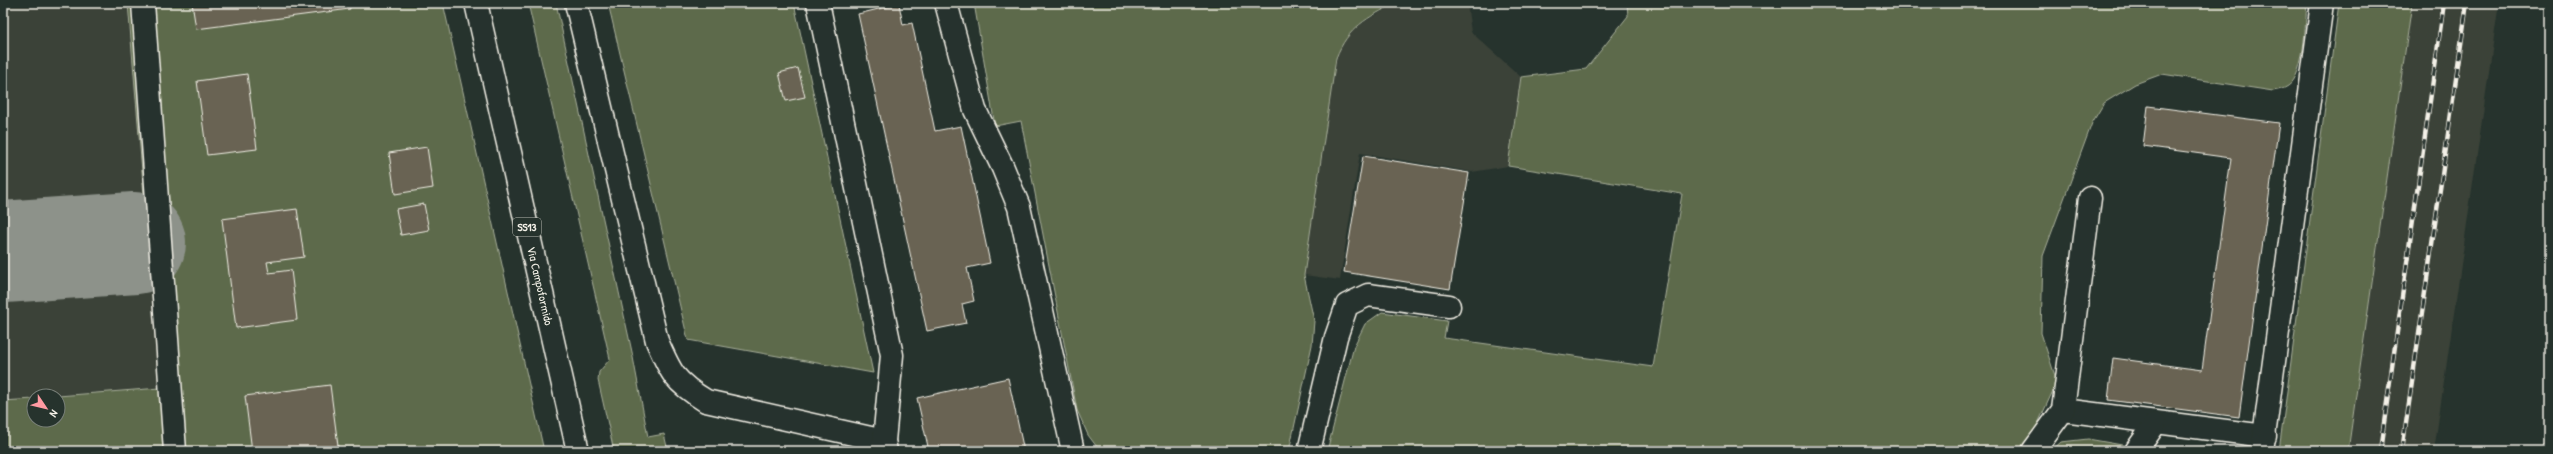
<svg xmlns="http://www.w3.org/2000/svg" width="2553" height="454" font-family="'Patrick Hand',sans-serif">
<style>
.built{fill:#3a4238;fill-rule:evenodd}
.green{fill:#5d6b4c;stroke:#a8ae9a}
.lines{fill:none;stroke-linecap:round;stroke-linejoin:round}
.taxiway{stroke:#8d928a;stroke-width:102}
.building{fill:#696452;stroke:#f4f1e8}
.lane-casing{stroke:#f4f1e8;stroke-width:25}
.primary-casing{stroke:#f4f1e8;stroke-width:25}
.lane{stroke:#26332d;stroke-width:22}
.primary{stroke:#26332d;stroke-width:22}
.rail-casing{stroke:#f4f1e8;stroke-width:4.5}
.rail{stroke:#26332d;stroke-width:3;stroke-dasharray:9;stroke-linecap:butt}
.labels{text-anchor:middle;stroke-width:4;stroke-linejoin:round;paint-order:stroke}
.shield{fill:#26332d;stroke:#b6b8b0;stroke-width:1}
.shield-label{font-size:11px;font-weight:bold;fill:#f4f1e8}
.street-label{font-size:12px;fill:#f4f1e8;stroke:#26332d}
</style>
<rect width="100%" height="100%" fill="#26332d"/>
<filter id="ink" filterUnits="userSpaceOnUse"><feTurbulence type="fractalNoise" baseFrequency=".025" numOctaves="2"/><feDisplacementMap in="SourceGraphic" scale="8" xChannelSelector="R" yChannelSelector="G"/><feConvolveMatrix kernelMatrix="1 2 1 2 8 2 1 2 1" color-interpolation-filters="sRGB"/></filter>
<g filter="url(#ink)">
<!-- built -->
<g class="built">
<path d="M3,3H397L489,451H3ZM34,396H58V420H34Z"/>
<polygon points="1396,3 1467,3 1471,32 1521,77 1508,166 1472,172 1360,153 1340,280 1304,275 1336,58 1342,43 1352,29"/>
<polygon points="2412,3 2499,3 2434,451 2348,451"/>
</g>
<!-- green -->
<g class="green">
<polygon points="128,3 443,3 544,451 3,451 3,401 34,399 34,420 58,420 58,396 160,388"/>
<polygon points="528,3 556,3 632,352 648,437 664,434 668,451 614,451 598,380 599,372 610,359"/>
<polygon points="608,3 794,3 873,373 688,340"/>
<path d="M974,3H1396C1367,18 1348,27 1336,58L1304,275L1314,321L1312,345L1289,451H1100L1088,435L1077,410L1021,121L995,126Z"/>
<path d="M1627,3H2307C2305,22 2305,75 2288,86C2284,89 2278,90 2273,91L2162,74L2135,84L2104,103L2092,123L2043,256L2041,333L2057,382L2035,430L2020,451H1327L1354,346L1365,324L1382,312L1447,321L1444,338L1653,367L1682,194L1508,166L1521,77L1586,69L1628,16Z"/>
<polygon points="2339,3 2412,3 2348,451 2279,451"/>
<polygon points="2088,439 2156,451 2051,451 2061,442"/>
</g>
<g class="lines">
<!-- taxiway -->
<polyline class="taxiway" points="3,252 135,243"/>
</g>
<!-- building -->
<g class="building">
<polygon points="192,3 349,3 350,9 196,29"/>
<polygon points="899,4 903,25 912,23 935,131 961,126 990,263 967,268 974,301 962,304 966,323 927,331 858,14"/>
<polygon points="798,68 805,97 786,101 779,73"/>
<polygon points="247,74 257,149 207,155 197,81"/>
<polygon points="2148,106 2279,123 2239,417 2108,400 2113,358 2202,370 2231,158 2143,146"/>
<polygon points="427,147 433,188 395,194 389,153"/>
<polygon points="1363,156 1469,173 1450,289 1344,272"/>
<polygon points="424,204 429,230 401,235 396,209"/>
<polygon points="297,209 304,257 267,262 269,273 291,270 297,320 236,328 222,219"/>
<polygon points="1008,378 1024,451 929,451 917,398"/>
<polygon points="330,385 338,446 298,451 252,451 245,396"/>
</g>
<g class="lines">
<defs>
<g id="lane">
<polyline points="143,3 175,451"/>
<path d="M576,3L657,341C671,374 675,382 706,401L884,441"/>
<polyline points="818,3 892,355 884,441 886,451"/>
<polyline points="946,3 975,110 1003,168 1019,207 1073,451"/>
<polyline points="2063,410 2265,436"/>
<polyline points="1309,451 1336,337 1347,305 1368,295 1449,306"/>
<polyline points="2033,451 2063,410 2090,198"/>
<polyline points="2136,451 2155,424"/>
<polyline points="2262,451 2322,3"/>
</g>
<polyline id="primary" points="476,3 578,451"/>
</defs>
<!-- lane casing -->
<use href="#lane" class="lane-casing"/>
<!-- primary casing -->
<use href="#primary" class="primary-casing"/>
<!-- lane -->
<use href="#lane" class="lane"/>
<!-- primary -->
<use href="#primary" class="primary"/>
<defs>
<g id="rail">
<polyline points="2380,451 2444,3"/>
<polyline points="2402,451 2467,3"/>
</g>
</defs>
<!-- rail casing -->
<use href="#rail" class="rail-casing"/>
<!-- rail -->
<use href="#rail" class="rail"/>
</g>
</g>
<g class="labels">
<!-- shield labels -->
<rect class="shield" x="513" y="218" width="28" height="18" rx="3"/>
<g class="shield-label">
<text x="527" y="231">SS13</text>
</g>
<!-- street labels -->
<g class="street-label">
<text transform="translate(540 286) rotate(77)" y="4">Via Campoformido</text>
</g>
</g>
<!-- margin -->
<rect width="2553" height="454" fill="none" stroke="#26332d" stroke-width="16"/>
<rect x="8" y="8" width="2537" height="438" fill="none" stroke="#f4f1e8" stroke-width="1.5" filter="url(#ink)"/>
<!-- north arrow -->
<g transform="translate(46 408) rotate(125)"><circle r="19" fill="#26332d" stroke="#787f78"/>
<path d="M0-3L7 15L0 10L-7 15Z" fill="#ff9aa2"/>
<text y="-6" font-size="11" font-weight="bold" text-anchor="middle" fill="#f4f1e8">N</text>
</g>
</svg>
